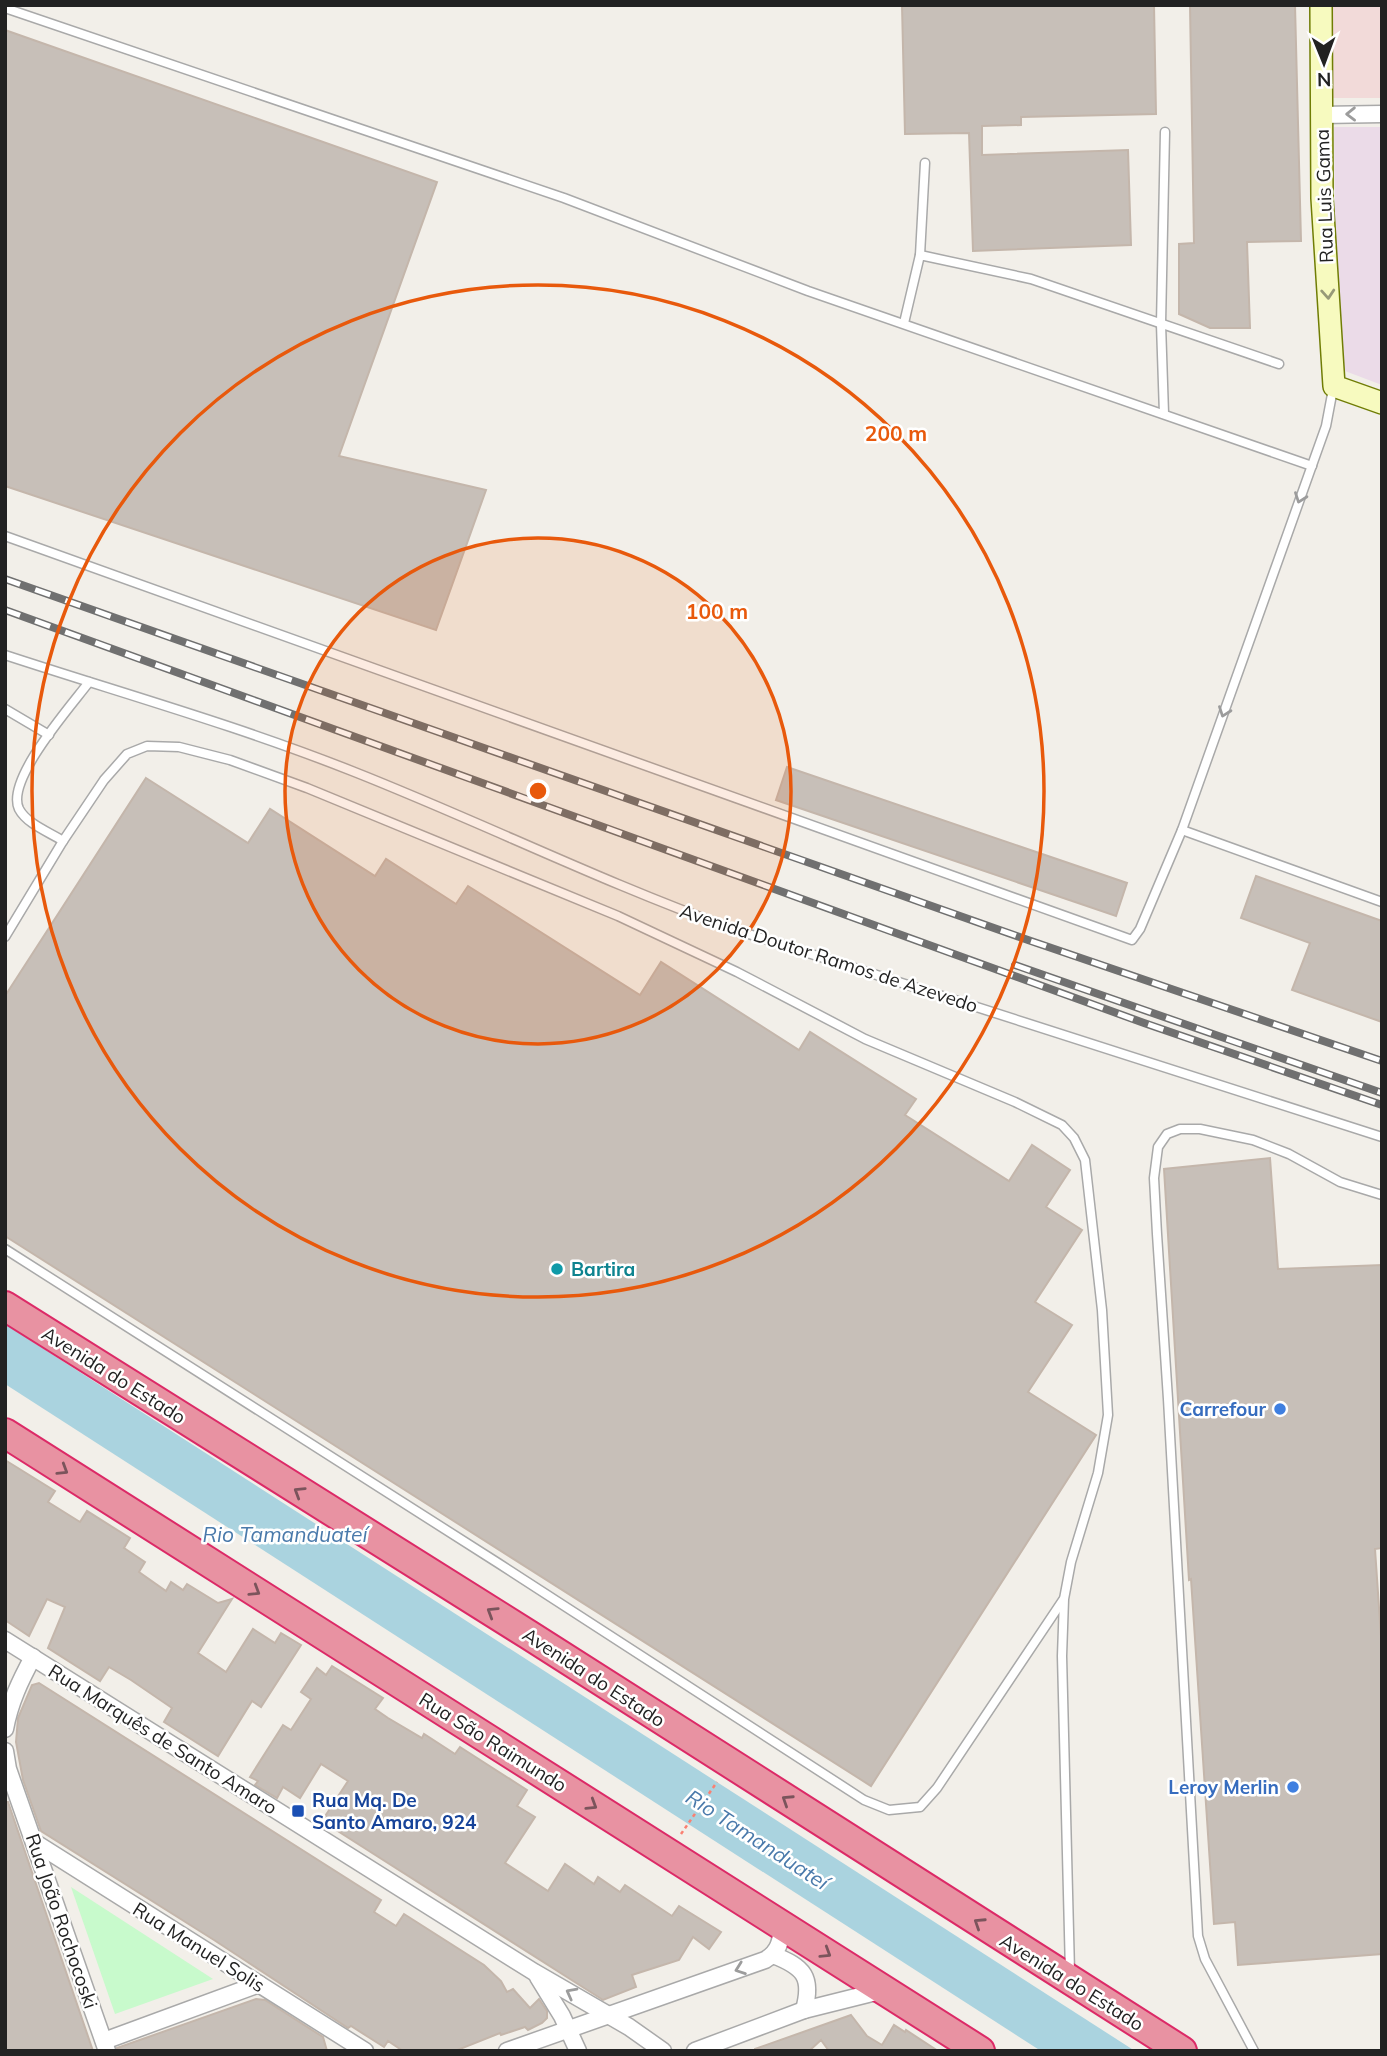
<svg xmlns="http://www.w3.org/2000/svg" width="1387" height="2056" font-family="Mulish,sans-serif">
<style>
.commercial{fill:#f2dad9}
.industrial{fill:#ebdbe8}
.park{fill:#c8facc}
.water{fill:#aad3df}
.building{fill:#c7bfb8;stroke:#c4b6ab;stroke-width:2}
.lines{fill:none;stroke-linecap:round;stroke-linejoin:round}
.lane-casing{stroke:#a9a9a9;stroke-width:11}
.street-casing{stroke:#a9a9a9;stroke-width:19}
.secondary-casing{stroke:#707d05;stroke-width:24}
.highway-casing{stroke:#dc2a67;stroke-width:32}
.path{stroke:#fa8072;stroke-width:2.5;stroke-dasharray:3.5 3.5;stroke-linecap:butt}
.lane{stroke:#fff;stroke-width:8}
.street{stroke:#fff;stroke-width:16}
.secondary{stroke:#f7fabf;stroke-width:21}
.highway{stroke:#e892a2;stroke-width:28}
.rail-casing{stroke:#707070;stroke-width:8}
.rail{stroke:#fff;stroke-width:5;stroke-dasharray:16;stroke-linecap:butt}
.oneway{stroke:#9c9c9c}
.oneway2{stroke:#979978}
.oneway3{stroke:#7b545c}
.ring{fill:none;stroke:#e8590c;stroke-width:3.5}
.culture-dot{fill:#0f9aa8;stroke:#fff;stroke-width:2.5}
.shop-dot{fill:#3f7fe0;stroke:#fff;stroke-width:2.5}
.transit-dot{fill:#1a4fb4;stroke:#fff;stroke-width:2.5}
.labels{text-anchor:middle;stroke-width:5;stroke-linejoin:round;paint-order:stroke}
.street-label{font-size:19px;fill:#222;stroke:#fff}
.culture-label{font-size:19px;font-weight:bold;fill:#0d838f;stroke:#fff;text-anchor:start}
.shop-label{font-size:19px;font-weight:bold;fill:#366cbe;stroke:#fff;text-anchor:end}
.transit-label{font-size:19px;font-weight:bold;fill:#164399;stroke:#fff;text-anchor:start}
.water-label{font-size:21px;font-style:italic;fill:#4a7aab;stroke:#fff}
.centre{fill:#e8590c;stroke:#fff;stroke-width:3.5}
.ring-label{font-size:21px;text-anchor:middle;font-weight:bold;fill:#e8590c;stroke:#fff;stroke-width:5;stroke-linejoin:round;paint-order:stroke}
</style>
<rect width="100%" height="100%" fill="#f2efe9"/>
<!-- commercial -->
<polygon class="commercial" points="1333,5 1382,5 1382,98 1331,98"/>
<!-- industrial -->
<polygon class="industrial" points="1334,127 1382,127 1382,385 1337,368"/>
<!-- park -->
<polygon class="park" points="71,1887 213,1979 115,2014"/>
<!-- water -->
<polygon class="water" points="5,1324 1135,2051 1041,2051 5,1384"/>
<!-- building -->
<g class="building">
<polygon points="902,5 1154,5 1156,114 1021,117 1021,125 982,126 982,155 1128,150 1131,245 973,251 969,133 905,134"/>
<polygon points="1190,5 1295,5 1301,241 1247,242 1250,328 1210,328 1179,314 1179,244 1194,243"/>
<polygon points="5,30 437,182 339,456 486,490 436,630 5,486"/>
<polygon points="787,767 1127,883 1116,916 776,800"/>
<polygon points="146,778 248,843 270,809 375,876 386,859 456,904 468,886 640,995 661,962 799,1050 810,1032 916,1099 905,1115 1009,1181 1032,1145 1070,1170 1046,1207 1082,1230 1035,1302 1072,1325 1028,1392 1096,1435 871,1786 5,1236 5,996"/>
<polygon points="1256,876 1382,921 1382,1022 1292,990 1310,943 1241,918"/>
<polygon points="1270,1158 1278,1269 1382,1265 1382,1548 1375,1549 1382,1651 1382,1954 1238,1965 1235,1922 1214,1924 1191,1579 1189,1580 1164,1169"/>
<polygon points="5,1460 55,1491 48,1502 80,1522 87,1511 130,1538 124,1548 145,1562 139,1572 166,1591 171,1582 183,1590 187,1584 218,1603 232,1599 198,1653 226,1672 253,1629 275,1643 281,1633 301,1645 261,1707 252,1701 218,1756 164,1722 172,1708 131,1680 109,1667 100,1681 48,1648 65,1607 47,1599 29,1636 5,1620"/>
<polygon points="332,1666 383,1698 375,1709 388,1718 422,1738 424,1734 455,1754 460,1747 527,1790 517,1806 535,1817 505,1863 548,1891 565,1864 594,1884 598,1877 620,1892 625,1885 672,1916 679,1906 721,1932 709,1949 693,1937 679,1960 632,1975 636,1987 603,2000 322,1821 348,1781 321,1764 300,1798 283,1787 277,1798 255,1785 258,1781 250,1777 283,1725 291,1730 311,1699 301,1692 317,1668 326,1675"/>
<polygon points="39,1683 381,1900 374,1912 396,1926 404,1914 415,1921 484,1965 501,1981 507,1992 513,1989 530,2008 539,1999 547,2011 547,2018 542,2023 528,2030 525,2027 501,2035 500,2033 455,2051 403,2051 388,2041 384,2047 351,2026 348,2028 214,1940 41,1831 23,1780 16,1742 18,1718 32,1685"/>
<polygon points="5,1802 8,1802 93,2051 5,2051"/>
<polygon points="256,1999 265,2000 323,2037 327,2051 117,2051 117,2048"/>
<polygon points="851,2015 867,2036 882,2045 894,2025 905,2032 906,2030 938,2051 829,2051 821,2040 809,2051 755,2051 755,2049"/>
</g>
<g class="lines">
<defs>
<g id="lane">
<polyline points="5,8 564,198 808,291 1312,466"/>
<polyline points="920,255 925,163"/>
<polyline points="904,323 920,255 1031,279 1279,364"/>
<polyline points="1164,414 1161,324 1165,132"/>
<polyline points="5,536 1132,940 1140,929 1182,830 1326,426 1333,389"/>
<path d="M5,655C121,693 239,726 352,771C479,821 602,882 730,928L1382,1137"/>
<polyline points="5,709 49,735"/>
<polyline points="1182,830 1382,902"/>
<path d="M63,841C49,832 27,824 19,809C5,780 71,706 89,682"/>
<polyline points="5,937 63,841 104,780 127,754 147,746 179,747 230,760 307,788 618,916 737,972 865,1039 1015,1102 1062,1125 1074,1138 1085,1160 1102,1310 1108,1415 1098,1473 1071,1562 1064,1599 1062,1656 1070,1972"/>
<polyline points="5,1249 498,1563 864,1800 889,1810 920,1807 937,1788 1063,1600"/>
<polyline points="1254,2051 1205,1959 1198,1936 1168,1399 1157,1234 1154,1178 1158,1147 1167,1134 1180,1129 1200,1129 1253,1140 1289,1154 1340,1182 1382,1195"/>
</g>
<g id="street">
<polyline points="1321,115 1382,114"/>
<polyline points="5,1640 534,1972 629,2027 663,2051"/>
<path d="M5,1729C10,1702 20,1681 33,1657"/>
<polyline points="5,1751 8,1769 107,2051"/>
<polyline points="34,1842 365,2051"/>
<path d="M773,1955C804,1967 813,1977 804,2010"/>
<polyline points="538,1977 562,2016 578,2051"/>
<polyline points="104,2041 259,1984"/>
<path d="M507,2051L765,1960C779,1952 781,1941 782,1926"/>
<polyline points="695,2051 804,2010 884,1990"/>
</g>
<polyline id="secondary" points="1321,5 1322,198 1334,386 1382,403"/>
<g id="highway">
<polyline points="5,1306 529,1635 1182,2051"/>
<polyline points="5,1433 980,2051"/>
</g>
</defs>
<!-- lane casing -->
<use href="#lane" class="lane-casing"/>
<!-- street casing -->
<use href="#street" class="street-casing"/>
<!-- secondary casing -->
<use href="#secondary" class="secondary-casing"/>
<!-- highway casing -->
<use href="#highway" class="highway-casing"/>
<!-- path -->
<polyline class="path" points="681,1834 717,1782"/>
<!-- lane -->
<use href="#lane" class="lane"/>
<!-- street -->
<use href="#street" class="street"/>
<!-- secondary -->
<use href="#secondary" class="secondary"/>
<!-- highway -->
<use href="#highway" class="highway"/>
<defs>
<g id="rail">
<polyline points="5,579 1028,940 1382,1061"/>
<polyline points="5,610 1144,1023 1382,1105"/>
<polyline points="1015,965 1382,1093"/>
</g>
</defs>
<!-- rail casing -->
<use href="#rail" class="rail-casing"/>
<!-- rail -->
<use href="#rail" class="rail"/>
</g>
<!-- one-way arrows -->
<defs><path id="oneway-chevron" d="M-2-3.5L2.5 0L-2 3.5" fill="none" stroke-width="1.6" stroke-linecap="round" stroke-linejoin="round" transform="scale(1.75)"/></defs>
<g class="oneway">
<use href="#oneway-chevron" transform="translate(1351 114) rotate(179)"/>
<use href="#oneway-chevron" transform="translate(1300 498) rotate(110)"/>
<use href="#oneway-chevron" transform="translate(1224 712) rotate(110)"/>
<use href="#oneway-chevron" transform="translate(740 1969) rotate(160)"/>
<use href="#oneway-chevron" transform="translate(571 1993) rotate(-152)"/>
</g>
<use class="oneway2" href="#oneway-chevron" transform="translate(1328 294) rotate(86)"/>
<g class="oneway3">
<use href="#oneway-chevron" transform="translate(63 1470) rotate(32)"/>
<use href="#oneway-chevron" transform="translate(299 1492) rotate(-148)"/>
<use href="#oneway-chevron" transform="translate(255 1591) rotate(32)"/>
<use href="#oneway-chevron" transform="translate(492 1612) rotate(-148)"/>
<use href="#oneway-chevron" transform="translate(787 1800) rotate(-147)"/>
<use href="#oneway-chevron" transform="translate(592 1805) rotate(32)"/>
<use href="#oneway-chevron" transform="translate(979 1923) rotate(-147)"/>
<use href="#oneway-chevron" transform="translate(826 1953) rotate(32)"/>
</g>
<!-- distance rings -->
<circle cx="538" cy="791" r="253" fill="#e8590c" fill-opacity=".12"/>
<g class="ring">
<circle cx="538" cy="791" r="253"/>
<circle cx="538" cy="791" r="506"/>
</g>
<!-- markers -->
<circle class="culture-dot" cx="557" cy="1269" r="7"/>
<g class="shop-dot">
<circle cx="1280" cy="1409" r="7"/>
<circle cx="1293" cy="1787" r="7"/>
</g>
<rect class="transit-dot" x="291" y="1804" width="14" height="14" rx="3.5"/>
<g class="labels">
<!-- street labels -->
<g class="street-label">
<text transform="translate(1324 196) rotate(-92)" y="7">Rua Luis Gama</text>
<text transform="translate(829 958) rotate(18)" y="7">Avenida Doutor Ramos de Azevedo</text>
<text transform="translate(114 1375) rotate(32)" y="7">Avenida do Estado</text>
<text transform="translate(594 1677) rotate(33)" y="7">Avenida do Estado</text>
<text transform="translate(163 1739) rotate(32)" y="7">Rua Marquês de Santo Amaro</text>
<text transform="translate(493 1742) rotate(32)" y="7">Rua São Raimundo</text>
<text transform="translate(62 1921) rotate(71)" y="7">Rua João Rochocoski</text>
<text transform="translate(199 1947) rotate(32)" y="7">Rua Manuel Solis</text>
<text transform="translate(1072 1982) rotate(32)" y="7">Avenida do Estado</text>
</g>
<!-- culture labels -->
<g class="culture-label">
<text x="571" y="1276">Bartira</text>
</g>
<!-- shop labels -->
<g class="shop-label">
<text x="1266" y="1416">Carrefour</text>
<text x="1279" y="1794">Leroy Merlin</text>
</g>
<!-- transit labels -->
<g class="transit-label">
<text x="312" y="1807">Rua Mq. De<tspan x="312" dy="22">Santo Amaro, 924</tspan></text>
</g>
<!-- water labels -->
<g class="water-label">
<text x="285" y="1542">Rio Tamanduateí</text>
<text transform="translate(757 1840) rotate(33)" y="7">Rio Tamanduateí</text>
</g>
</g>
<circle cx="538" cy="791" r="10" class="centre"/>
<g class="ring-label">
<text x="896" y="441">200 m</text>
<text x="717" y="619">100 m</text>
</g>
<!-- border -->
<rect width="1387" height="2056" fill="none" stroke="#222222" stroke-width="14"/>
<!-- north arrow -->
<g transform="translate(1324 63) rotate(179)" stroke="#ffffff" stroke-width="5" paint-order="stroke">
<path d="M0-5L12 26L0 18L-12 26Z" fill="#222222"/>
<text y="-10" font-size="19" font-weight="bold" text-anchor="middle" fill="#222222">N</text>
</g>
</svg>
